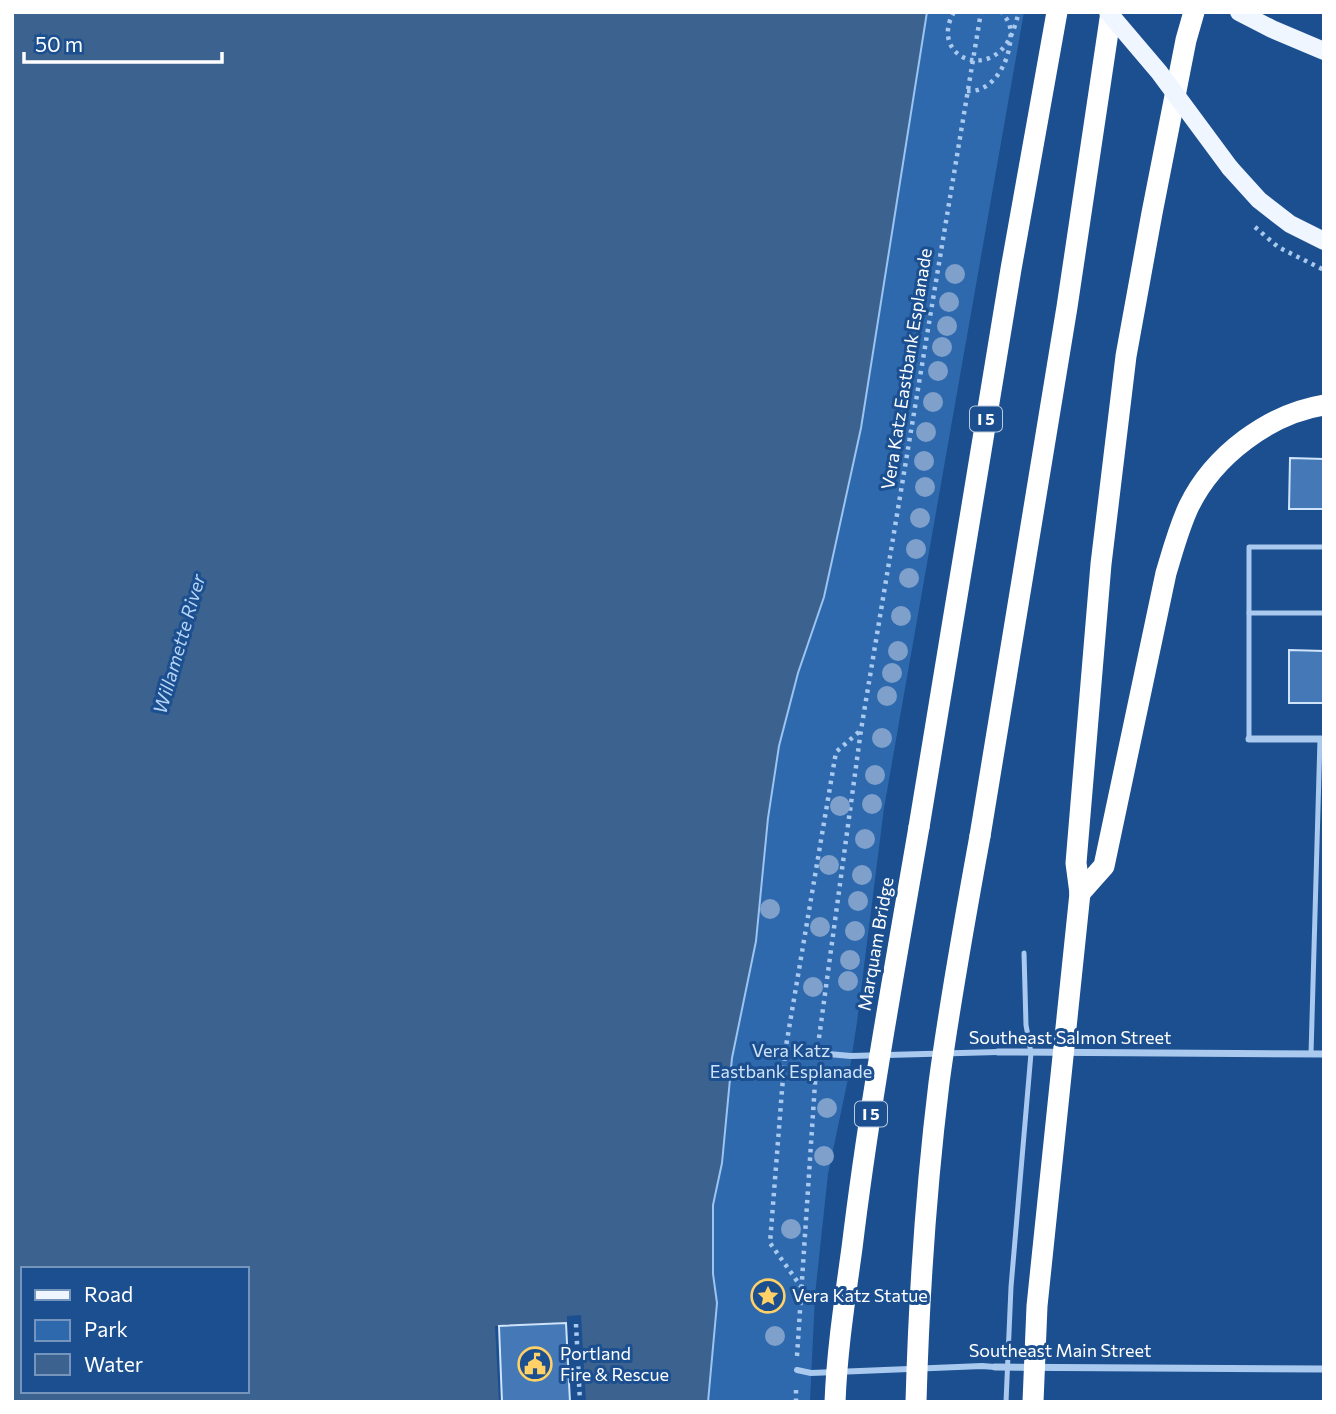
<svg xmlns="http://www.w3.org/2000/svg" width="1336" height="1414" font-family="Commissioner,sans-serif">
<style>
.green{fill:#2e69ad}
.water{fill:#3c6290;stroke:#9cc4f0;stroke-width:2;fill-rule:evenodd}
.pier{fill:#1b4f8f}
.building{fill:#4478b7;stroke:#cfe3fa;stroke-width:2}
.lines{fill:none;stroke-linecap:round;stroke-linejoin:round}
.path{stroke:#a9c9ee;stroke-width:4.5;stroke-dasharray:3.5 5;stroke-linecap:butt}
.service{stroke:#a9c9ee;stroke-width:5}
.pedestrian{stroke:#a9c9ee;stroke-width:6}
.minor{stroke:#a9c9ee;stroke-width:7}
.primary{stroke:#f0f6ff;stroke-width:18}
.motorway{stroke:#fff;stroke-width:21}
.path-bridge{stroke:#a9c9ee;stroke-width:4.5;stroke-dasharray:3.5 5;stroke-linecap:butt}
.primary-bridge{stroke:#f0f6ff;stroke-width:18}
.motorway-bridge{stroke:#fff;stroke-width:21}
.tree{fill:#7ea0ca}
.labels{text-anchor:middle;stroke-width:6;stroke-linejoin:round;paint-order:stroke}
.shield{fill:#1b4f8f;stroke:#bbcadd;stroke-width:2}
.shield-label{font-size:16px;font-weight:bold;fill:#fff}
.street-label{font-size:18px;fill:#fff;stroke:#1b4f8f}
.park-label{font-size:18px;fill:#cfe3fa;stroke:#1b4f8f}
.poi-label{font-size:18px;fill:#fff;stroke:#1b4f8f;text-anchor:start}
.water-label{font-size:19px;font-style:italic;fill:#b5d3f5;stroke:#1b4f8f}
</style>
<rect width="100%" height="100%" fill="#1b4f8f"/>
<!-- green -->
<polygon class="green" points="927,12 1024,12 884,808 857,1022 849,1074 828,1174 815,1295 810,1402 708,1402 717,1303 713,1274 713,1205 722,1163 732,1058 756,941 768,818 779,746 798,673 824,597 861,428"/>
<!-- water -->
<path class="water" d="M12,12H927L861,428L824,597L798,673L779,746L768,818L756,941L732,1058L722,1163L713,1205V1274L717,1303L708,1402H12ZM23,1269H247V1391H23Z"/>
<!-- pier -->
<polygon class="pier" points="581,1315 586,1402 499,1402 495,1326 567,1323 567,1316"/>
<!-- building -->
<g class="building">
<polygon points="1290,458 1324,459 1324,509 1289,509"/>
<polygon points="1289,650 1324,651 1324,703 1289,703"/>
<polygon points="566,1323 570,1402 502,1402 499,1326"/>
</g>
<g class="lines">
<!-- path -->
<g class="path">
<path d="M967,91C997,93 1014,53 1010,27C1009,21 1005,17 1002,12"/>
<polyline points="1255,227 1278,247 1324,270"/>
<polyline points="819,1038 861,730 981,12"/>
<polyline points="785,1052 802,1053"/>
<polyline points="802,1288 770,1243 785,1052 836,752 860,731"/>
<polyline points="576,1324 580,1402"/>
<polyline points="797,1356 816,1068"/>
<polyline points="796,1402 796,1386"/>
</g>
<!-- service -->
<g class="service">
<polyline points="1249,613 1324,613"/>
<polyline points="1249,739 1249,547 1324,547"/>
<polyline points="1311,1054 1320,739"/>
<polyline points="1006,1402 1011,1287 1031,1053 1026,1025 1024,953"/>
</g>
<!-- pedestrian -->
<g class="pedestrian">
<polyline points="817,1053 851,1056 998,1052"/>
<polyline points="797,1370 811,1373 982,1366 995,1367"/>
</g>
<!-- minor -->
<g class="minor">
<polyline points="1249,739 1324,739"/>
<polyline points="998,1052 1324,1054"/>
<polyline points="995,1367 1324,1369"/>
</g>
<!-- primary -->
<g class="primary">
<polyline points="1239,12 1272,29 1324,51"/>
<polyline points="1230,168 1259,200 1290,224 1324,241"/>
</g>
<!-- motorway -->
<g class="motorway">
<polyline points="919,827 1011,269 1057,12"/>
<polyline points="980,836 1067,307 1111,12"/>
<polyline points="1080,893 1076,863 1101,564 1126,356 1152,213 1186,40 1194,12"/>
<path d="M1080,893L1104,866L1166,573C1173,550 1179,527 1189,506C1214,455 1269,414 1324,405"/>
</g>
<!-- path-bridge -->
<path class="path-bridge" d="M954,12C930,53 982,80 1007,43C1013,34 1016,22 1019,12"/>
<!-- primary-bridge -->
<polyline class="primary-bridge" points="1108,12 1159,72 1230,168"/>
<!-- motorway-bridge -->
<g class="motorway-bridge">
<path d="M835,1402C837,1350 845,1299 852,1248C869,1107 895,967 919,827"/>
<path d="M916,1402C919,1295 926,1189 939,1083C950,1000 965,918 980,836"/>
<polyline points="1033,1402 1037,1306 1080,893"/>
</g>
</g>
<!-- trees -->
<g class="tree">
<circle cx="955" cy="274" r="10"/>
<circle cx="949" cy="302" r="10"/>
<circle cx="947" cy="326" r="10"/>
<circle cx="942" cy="347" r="10"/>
<circle cx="938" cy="371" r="10"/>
<circle cx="933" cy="402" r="10"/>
<circle cx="926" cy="432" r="10"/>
<circle cx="924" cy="461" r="10"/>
<circle cx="925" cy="487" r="10"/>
<circle cx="920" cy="518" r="10"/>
<circle cx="916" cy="549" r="10"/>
<circle cx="909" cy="578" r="10"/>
<circle cx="901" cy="616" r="10"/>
<circle cx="898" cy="651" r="10"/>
<circle cx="892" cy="673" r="10"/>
<circle cx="887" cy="696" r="10"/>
<circle cx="882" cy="738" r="10"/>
<circle cx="875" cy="775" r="10"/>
<circle cx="872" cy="804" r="10"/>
<circle cx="840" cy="806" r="10"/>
<circle cx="865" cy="839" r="10"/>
<circle cx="829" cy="865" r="10"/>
<circle cx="862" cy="875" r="10"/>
<circle cx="858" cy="901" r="10"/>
<circle cx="770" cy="909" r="10"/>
<circle cx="820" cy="927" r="10"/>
<circle cx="855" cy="931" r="10"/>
<circle cx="850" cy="960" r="10"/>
<circle cx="848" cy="981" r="10"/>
<circle cx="813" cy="987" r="10"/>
<circle cx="827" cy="1108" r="10"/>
<circle cx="824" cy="1156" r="10"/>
<circle cx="791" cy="1229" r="10"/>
<circle cx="775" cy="1336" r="10"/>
</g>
<!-- icons -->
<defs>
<symbol id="sight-ring" viewBox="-11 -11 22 22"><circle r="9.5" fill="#1b4f8f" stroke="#ffd166" stroke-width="1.5"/><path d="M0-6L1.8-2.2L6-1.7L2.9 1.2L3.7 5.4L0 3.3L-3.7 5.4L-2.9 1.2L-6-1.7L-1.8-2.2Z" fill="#ffd166"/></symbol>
<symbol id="civic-ring" viewBox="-11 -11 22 22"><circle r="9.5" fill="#1b4f8f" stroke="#ffd166" stroke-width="1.5"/><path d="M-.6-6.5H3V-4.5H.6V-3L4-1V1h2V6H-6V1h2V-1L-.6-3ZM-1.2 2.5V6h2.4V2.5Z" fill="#ffd166"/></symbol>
</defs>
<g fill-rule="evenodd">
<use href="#sight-ring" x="749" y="1277" width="38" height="38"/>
<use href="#civic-ring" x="516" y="1345" width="38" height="38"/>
</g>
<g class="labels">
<!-- shield labels -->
<g class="shield">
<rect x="970" y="406.5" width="32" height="25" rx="5"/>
<rect x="855" y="1101.5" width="32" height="25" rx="5"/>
</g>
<g class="shield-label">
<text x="986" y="425">I 5</text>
<text x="871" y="1120">I 5</text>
</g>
<!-- street labels -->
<g class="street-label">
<text transform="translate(907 369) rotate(-81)" y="6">Vera Katz Eastbank Esplanade</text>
<text transform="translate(876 944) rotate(-80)" y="6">Marquam Bridge</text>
<text x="1070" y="1044">Southeast Salmon Street</text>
<text x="1060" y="1357">Southeast Main Street</text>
</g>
<!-- park labels -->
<g class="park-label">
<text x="791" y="1057">Vera Katz<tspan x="791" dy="21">Eastbank Esplanade</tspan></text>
</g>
<!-- poi labels -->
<g class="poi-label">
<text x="792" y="1302">Vera Katz Statue</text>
<text x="560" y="1360">Portland<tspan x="560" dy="21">Fire &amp; Rescue</tspan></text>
</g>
<!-- water labels -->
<g class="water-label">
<text transform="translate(179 644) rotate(-74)" y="7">Willamette River</text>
</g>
</g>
<!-- border -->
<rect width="1336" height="1414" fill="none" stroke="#ffffff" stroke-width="28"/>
<!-- legend -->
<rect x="21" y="1267" width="228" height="126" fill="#1b4f8f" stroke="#7695bc" stroke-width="2"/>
<rect x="35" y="1290" width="35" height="10" fill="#f0f6ff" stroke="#7695bc" stroke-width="2"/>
<text x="84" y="1302" font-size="21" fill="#ffffff">Road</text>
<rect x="35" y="1320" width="35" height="21" fill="#2e69ad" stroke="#7695bc" stroke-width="2"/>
<text x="84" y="1337" font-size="21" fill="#ffffff">Park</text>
<rect x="35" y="1354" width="35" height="21" fill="#3c6290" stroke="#7695bc" stroke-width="2"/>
<text x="84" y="1372" font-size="21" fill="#ffffff">Water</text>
<!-- scale -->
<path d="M24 52v10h198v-10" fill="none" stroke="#ffffff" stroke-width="3.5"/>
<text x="35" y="52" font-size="21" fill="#ffffff" stroke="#1b4f8f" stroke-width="5" paint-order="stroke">50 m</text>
</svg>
